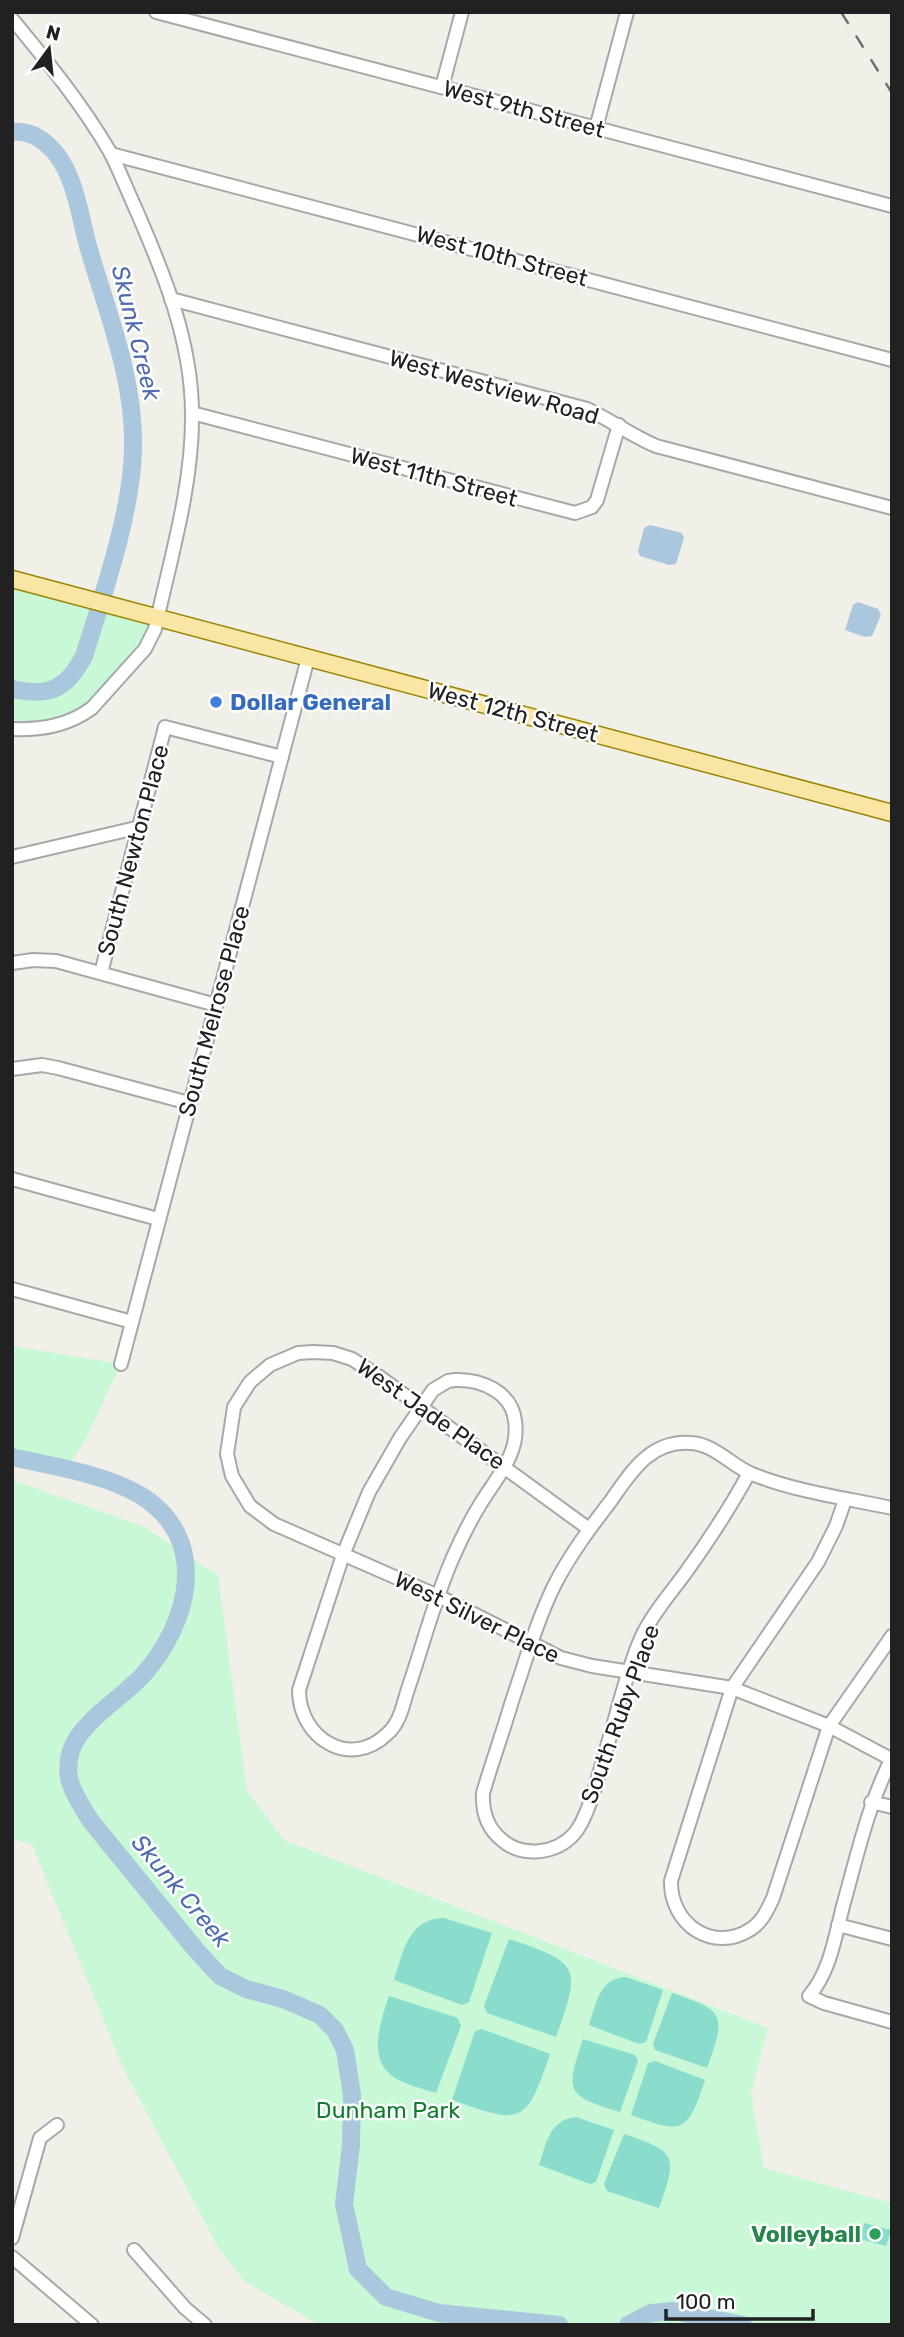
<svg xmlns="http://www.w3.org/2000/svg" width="904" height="2337" font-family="Rubik,sans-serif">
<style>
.park{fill:#c8f8d6}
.pitch{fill:#8addcd}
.water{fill:#abc7dd}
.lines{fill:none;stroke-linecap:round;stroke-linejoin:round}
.stream{stroke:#abc7dd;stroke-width:2.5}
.river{stroke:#abc7dd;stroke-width:18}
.minor-casing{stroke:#a8a8a8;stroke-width:16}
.major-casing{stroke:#9a8605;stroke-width:19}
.minor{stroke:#fff;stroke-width:12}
.major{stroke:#f9e6a5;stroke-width:16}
.rail{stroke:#6f6f6f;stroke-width:2.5;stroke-dasharray:14 14;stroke-linecap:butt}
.shop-dot{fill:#3f7fe0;stroke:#fff;stroke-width:2.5}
.leisure-dot{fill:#2e9e5b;stroke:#fff;stroke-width:2.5}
.labels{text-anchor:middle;stroke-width:5;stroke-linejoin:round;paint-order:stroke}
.street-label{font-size:23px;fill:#212121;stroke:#fff}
.shop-label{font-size:23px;font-weight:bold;fill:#366cbe;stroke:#fff;text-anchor:start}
.park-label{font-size:23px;fill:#107f2f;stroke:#fff}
.leisure-label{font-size:23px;font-weight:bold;fill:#27864d;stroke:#fff;text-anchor:end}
.water-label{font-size:24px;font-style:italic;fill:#4f6caf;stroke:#fff}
</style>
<rect width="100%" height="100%" fill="#f1f0e8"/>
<!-- park -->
<g class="park">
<polygon points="12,579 158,618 145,649 68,723 12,729"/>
<polygon points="12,1346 121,1364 86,1438 67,1470 12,1457"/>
<polygon points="12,1480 142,1526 218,1575 247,1791 284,1840 768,2028 751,2093 764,2168 892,2203 892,2325 319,2325 244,2281 218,2247 123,2068 32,1845 12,1839"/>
</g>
<!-- pitch -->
<g class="pitch">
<path d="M444,1918L492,1933L469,2002L462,2005L394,1980C403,1953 408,1918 444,1918Z"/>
<path d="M509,1939C581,1963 581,1967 556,2037L487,2013L484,2006Z"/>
<path d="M626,1977L663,1990L646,2042L639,2044L589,2025C596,2004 599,1978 626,1977Z"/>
<path d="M672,1993C726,2011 726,2015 707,2068L655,2050L653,2044Z"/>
<path d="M389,1996L458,2018L461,2026L436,2093C423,2089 407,2085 395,2078C366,2060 381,2020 389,1996Z"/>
<path d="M482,2029L550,2054C526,2125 522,2125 452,2100L475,2031Z"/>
<path d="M583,2039L635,2055L638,2061L620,2112C566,2096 565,2092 583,2039Z"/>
<path d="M655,2061L705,2080C687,2134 683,2134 631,2115L648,2063Z"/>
<path d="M576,2117L614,2130L596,2182L590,2184L539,2165C546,2144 550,2119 576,2117Z"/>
<path d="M624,2134C678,2152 677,2156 659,2208L607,2191L604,2184Z"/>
<polygon points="864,2223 891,2230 886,2246 860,2239"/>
</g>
<!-- water -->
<g class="water">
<polygon points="650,525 682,533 684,538 676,564 669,565 640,556 638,551 644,528"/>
<polygon points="858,602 878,609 881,615 872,636 865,637 845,630 853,605"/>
</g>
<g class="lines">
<!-- stream -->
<polyline class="stream" points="699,2325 710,2318"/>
<!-- river -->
<g class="river">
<path d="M12,132C31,130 46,141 57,155C76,180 80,217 88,246C107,312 135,379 133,449C132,512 103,595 84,656C66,690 49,697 12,689"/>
<path d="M12,1457C52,1466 104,1474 140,1495C211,1539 190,1622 143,1675C122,1698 79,1723 71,1751C62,1780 76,1796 90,1820L196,1950L220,1976L246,1989L283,1999L320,2015L335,2030L345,2050L352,2095L351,2145L344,2204L358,2269L386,2297L439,2313L559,2325"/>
<polyline points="628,2325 651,2313 673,2311 743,2325"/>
</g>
<defs>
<g id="minor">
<polyline points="156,12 892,206"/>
<path d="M12,19C47,61 82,104 110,152C119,169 126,188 134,205C163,271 192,341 192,414C193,485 170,560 155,629L145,649L92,708C68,726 41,730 12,729"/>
<polyline points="442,87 462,12"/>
<polyline points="596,128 627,12"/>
<polyline points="111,154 892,360"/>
<path d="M171,299L587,409C611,420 632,436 656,446L892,508"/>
<polyline points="192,413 575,513 592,507 597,500 619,425"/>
<polyline points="12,857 136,828"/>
<polyline points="12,963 33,960 56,961 216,1005"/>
<polyline points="101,973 165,727 282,757"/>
<polyline points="12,1069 42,1065 58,1068 189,1103"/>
<polyline points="12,1179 158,1219"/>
<polyline points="12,1289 132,1322"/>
<polyline points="121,1364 308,658"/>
<path d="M455,1380C481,1379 512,1392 515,1421C520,1453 497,1477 481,1503C471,1519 462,1537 454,1555C435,1597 424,1642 409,1686C403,1703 401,1722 387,1734C350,1770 299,1738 299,1690L343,1555L369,1492L400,1438L433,1390L448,1381Z"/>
<path d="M749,1473C730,1508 709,1540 686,1572C671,1593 652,1614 641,1638C627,1670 619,1706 609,1740C601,1764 590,1816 574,1834C556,1854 522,1858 502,1840C487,1828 482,1812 483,1793C492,1762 503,1732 512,1701C525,1663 536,1623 554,1586C569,1556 590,1528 610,1502C631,1472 650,1440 691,1443C714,1444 732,1466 752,1474C797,1492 845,1498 892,1508"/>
<path d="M845,1500L836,1526L818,1562L732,1688L671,1881C670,1924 713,1954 751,1929C762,1922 768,1909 773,1898L829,1726L892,1636"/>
<polyline points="589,1529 381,1378 352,1359 333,1353 313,1352 298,1353 270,1365 250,1382 234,1407 227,1454 232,1476 250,1506 274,1524 438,1596 561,1658 592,1666 732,1688 829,1726 891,1759"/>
<path d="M892,1758C868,1805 857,1856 843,1906C835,1937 830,1972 809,1996L824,2003L892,2022"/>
<polyline points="871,1802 892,1807"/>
<polyline points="838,1925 892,1939"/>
<polyline points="12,2238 40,2138 57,2125"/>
<polyline points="134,2250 185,2308 205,2325"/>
<polyline points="12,2257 92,2325"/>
</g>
<polyline id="major" points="12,579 892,813"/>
</defs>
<!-- minor casing -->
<use href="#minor" class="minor-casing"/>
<!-- major casing -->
<use href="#major" class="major-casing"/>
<!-- minor -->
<use href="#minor" class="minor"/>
<!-- major -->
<use href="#major" class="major"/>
<!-- rail -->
<polyline class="rail" points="841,12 892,93"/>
</g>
<!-- markers -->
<circle class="shop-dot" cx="216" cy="702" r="7"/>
<circle class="leisure-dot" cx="875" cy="2234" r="7"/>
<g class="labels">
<!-- street labels -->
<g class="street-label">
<text transform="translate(524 109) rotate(15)" y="8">West 9th Street</text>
<text transform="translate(502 256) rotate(15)" y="8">West 10th Street</text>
<text transform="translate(494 387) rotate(16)" y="8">West Westview Road</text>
<text transform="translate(434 477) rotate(15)" y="8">West 11th Street</text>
<text transform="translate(513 712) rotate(15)" y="8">West 12th Street</text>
<text transform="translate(133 850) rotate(-75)" y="8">South Newton Place</text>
<text transform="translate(214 1011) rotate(-75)" y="8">South Melrose Place</text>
<text transform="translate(431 1414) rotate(35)" y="8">West Jade Place</text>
<text transform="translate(477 1617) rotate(26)" y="8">West Silver Place</text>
<text transform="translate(620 1714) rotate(-70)" y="8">South Ruby Place</text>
</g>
<!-- shop labels -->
<g class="shop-label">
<text x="230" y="710">Dollar General</text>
</g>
<!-- park labels -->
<g class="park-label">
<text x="388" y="2118">Dunham Park</text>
</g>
<!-- leisure labels -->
<g class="leisure-label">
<text x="861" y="2242">Volleyball</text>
</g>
<!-- water labels -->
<g class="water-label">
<text transform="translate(136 333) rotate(76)" y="8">Skunk Creek</text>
<text transform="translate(181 1891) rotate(50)" y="8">Skunk Creek</text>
</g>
</g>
<!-- border -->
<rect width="904" height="2337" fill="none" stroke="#212121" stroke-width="28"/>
<!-- north arrow -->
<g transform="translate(49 49) rotate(15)" stroke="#ffffff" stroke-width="5" paint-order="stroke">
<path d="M0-5L12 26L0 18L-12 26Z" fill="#212121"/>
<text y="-10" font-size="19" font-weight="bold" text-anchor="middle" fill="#212121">N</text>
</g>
<!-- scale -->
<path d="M666 2309v10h147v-10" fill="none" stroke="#212121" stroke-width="3.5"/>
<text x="676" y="2309" font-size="21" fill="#212121" stroke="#ffffff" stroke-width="5" paint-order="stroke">100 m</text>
</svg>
